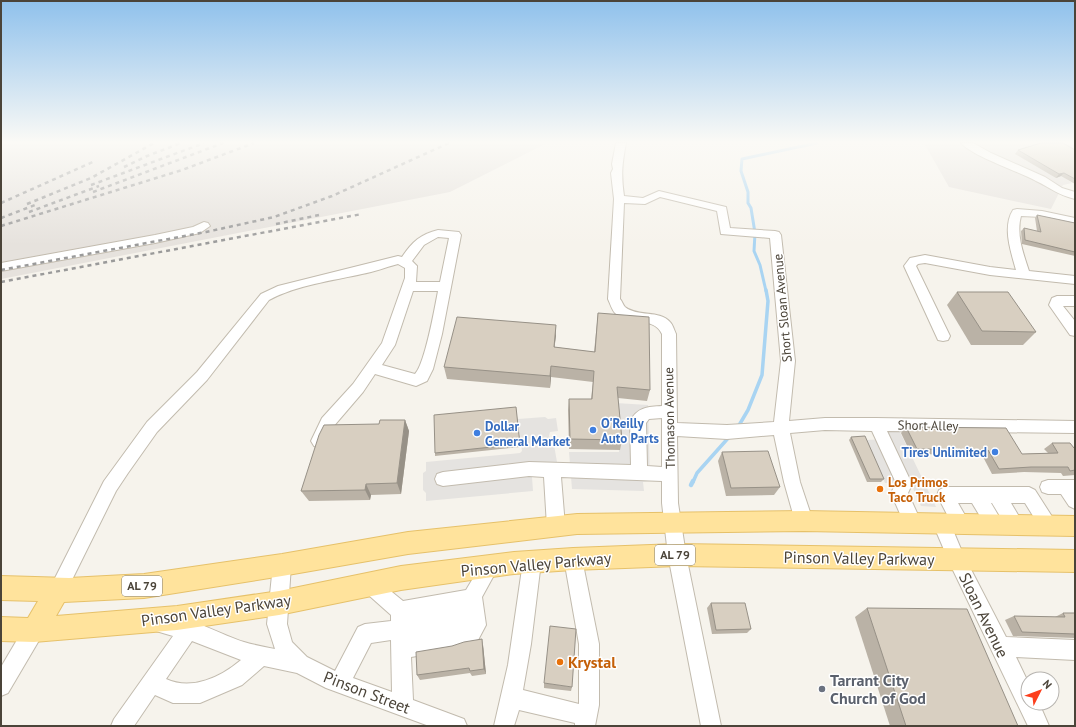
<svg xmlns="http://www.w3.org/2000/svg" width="1076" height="727" font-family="'PT Sans',sans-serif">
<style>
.industrial{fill:#e6e2dd}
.parking{fill:#e5e3e0}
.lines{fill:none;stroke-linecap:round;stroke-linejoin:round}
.stream-far2{stroke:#a9d4f2;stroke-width:3}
.stream-far1{stroke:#a9d4f2;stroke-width:3.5}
.stream{stroke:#a9d4f2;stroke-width:4.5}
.minor-casing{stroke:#c2bbae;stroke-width:2}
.major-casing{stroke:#e6c16a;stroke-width:2}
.minor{fill:#fff;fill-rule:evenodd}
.major{fill:#ffe39c;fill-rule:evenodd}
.rail{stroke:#9a9a9a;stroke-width:2.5;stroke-dasharray:4 4;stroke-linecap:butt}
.wall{fill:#bab2a6}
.shaded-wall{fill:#979187}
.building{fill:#d8cfc1;stroke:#979187}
.shop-dot{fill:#3f7fe0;stroke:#fff;stroke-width:1.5}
.food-dot{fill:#e8710a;stroke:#fff;stroke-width:1.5}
.worship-dot{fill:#6b7280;stroke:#fff;stroke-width:1.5}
.labels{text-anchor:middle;stroke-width:3;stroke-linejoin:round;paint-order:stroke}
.shield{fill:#fff;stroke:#817c74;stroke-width:1}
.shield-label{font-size:12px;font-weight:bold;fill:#4b4439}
.street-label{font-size:13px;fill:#4b4439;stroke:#fff}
.shop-label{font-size:13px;font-weight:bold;fill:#366cbe;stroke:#fff;text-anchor:start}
.food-label{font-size:13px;font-weight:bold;fill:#c56008;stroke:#fff;text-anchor:start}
.near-street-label{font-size:16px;fill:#4b4439;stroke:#fff}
.near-food-label{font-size:16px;font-weight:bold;fill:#c56008;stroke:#fff;text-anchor:start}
.near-worship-label{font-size:16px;font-weight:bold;fill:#5b616d;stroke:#fff;text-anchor:start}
</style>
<rect width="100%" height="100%" fill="#f6f3ec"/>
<!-- industrial -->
<g class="industrial">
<polygon points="1,143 547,143 450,192 1,279"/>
<polygon points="924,143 1075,143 1075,172 1062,176 1072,183 1063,185 1051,209 949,187"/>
</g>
<!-- parking -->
<g class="parking">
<polygon points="616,403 648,405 650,481 643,482 644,491 572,489 569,452 619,452"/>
<polygon points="545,417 548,419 556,418 558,431 550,432 549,436 554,445 557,462 531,463 533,491 426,501 426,493 423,490 423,473 426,471 426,462 520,453 522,451 518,419"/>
<polygon points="898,428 936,507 921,506 910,482 885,483 866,440 889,439 884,429"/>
</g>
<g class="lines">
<!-- stream-far2 -->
<polyline class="stream-far2" points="766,291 760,265 754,251 755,233 751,208 748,203 748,192 741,171 742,159 817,143"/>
<!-- stream-far1 -->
<g class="stream-far1">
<polyline points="738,427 748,410 762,375 768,301 766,290"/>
<polyline points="693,482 697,473 730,436"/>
</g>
<!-- stream -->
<polyline class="stream" points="691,485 693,481"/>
<defs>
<g id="minor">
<path d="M616,143H626C622,164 621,175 624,196L643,198L659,191L726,207L730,228L775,231L779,232L781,235L795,361L789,421L825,418H876L1075,421V433L887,431L912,484L908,493L922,524L919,530L913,532L907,530L891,493L896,483L872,431L825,430L790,433L800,482L813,521L810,527L804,529L798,527L795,521L784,482L774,435L727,439L677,436L678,503L686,555L721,726H701L668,555L662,503V481L561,477L565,526L562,532L556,534L550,532L547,526L544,477L529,476L443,486L437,484L435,479L437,474L443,472L529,462L631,465L630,421C638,407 647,407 662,406V334C654,316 628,326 615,313C612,310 610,303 608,299L614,199L611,173L613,169L612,164ZM660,197L717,211L721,234L770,238L781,361L774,422L727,425L677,423L676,334C674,330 673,325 670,322C660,310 637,317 625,307C623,305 622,301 620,299L624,203L645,204ZM662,418V467L647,466L646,423L649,419Z"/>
<path d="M961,143H973L991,153L1045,177L1062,188L1075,192V199C1058,195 1051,188 1036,181C1018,171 974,157 961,143Z"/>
<path d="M1017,209L1042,211L1075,218V226L1042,217L1021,216C1016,234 1023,253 1029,271L1075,276V284L990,275L925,263L918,264L916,266L950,336L948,340L943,341L938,340L904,266L910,258L925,255L990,267L1016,270C1011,252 1002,227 1013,210Z"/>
<polygon points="204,222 208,223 210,226 200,233 155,243 1,271 1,263 155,235 193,227"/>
<path d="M438,230L459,232L461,235L442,334L433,369L427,381L416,386L375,374L363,392L333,427L324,446L319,448L314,446L311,441L322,418L353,384L382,343L405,278V268L398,264C386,267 374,272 362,274C331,281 297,285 269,300L207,380L157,432L128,473L116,491L64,596L58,599L52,596L49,590L52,584L104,481L147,422L197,372L261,294L278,286L398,256L402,257C412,242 421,234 438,230ZM438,237L449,238L440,282H416L417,266L412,261L424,245ZM413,291H438C435,307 425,364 415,374L382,365L395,345Z"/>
<polygon points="1057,296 1075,296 1075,306 1063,306 1075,321 1075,336 1070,335 1049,305 1052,298"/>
<polygon points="1048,480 1075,480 1075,509 1069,506 1061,494 1048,494 1042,492 1040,487 1042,482"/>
<polygon points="945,487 1029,487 1035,490 1058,526 1055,532 1049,534 1043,532 1025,503 1011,503 1024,525 1021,531 1015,533 1009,531 992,503 991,503 1004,525 1001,531 995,533 989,531 972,503 958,503 970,524 967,530 961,532 955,530 937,495 939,490"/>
<polygon points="942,516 948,518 963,554 1006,637 1075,640 1075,660 1016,657 1028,682 1028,703 1039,703 1049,726 1028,726 951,566 933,524 936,518"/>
<polygon points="573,550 579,553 582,559 599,644 599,705 595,726 575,726 575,723 519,710 514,726 494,726 508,665 523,562 526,556 532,553 538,556 541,562 531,644 523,690 579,704 579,644 564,559 567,553"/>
<path d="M282,556L288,559L291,565L287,624L292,642L307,657L335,671L358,627L365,624L391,621V615L364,591L361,585L364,579L370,576L376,579L403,601L466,590L484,560L490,557L496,560L499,566L482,597L486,625L477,642L454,650L411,657L413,700L464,719L467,726H429L326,688L297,673L264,666L242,685L200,703H173L155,695L134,726H111L114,719L173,636L156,631L153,624L156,617C176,609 223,636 244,642C254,645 265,647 275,649L267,624L273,565L276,559ZM391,640L392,692L353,678L371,643ZM192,641L241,660C221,677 192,691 166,679Z"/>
<polygon points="34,620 41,623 44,630 41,637 8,693 1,696 1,667 27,623"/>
</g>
<polygon id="major" points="804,511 1075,516 1075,536 804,531 577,534 408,554 282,576 144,598 64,602 56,616 177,606 279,591 401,566 514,552 573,548 677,544 1075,550 1075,572 677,566 573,570 514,574 401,590 279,615 177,630 34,642 1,641 1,617 28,618 38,601 1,600 1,576 69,578 144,574 282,554 408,532 577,514"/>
</defs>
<!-- minor casing -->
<use href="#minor" class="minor-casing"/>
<!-- major casing -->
<use href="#major" class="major-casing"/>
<!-- minor -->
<use href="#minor" class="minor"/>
<!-- major -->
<use href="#major" class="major"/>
<!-- rail -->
<g class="rail">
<polyline points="124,167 147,156 181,143"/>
<polyline points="91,185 204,143"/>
<polyline points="93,192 223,143"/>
<polyline points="1,203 95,161"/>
<polyline points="27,204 91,178 154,143"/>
<polyline points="29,212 99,186"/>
<polyline points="1,218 35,205"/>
<polyline points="276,224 319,215"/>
<polyline points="1,226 182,170 254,143"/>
<polyline points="1,270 206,232 274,217 332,196 449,143"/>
<polyline points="1,282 362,214"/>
</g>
</g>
<!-- wall -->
<g class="wall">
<polygon points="1018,150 1075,150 1075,184 1061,176 1056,178 1015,154"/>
<polygon points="1037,215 1075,223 1075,256 1022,244 1021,231 1024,228 1037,231 1035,218"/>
<polygon points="957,292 1036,332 1023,345 971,345 947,305"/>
<polygon points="598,313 650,390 647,401 618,398 622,440 620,450 569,449 568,410 569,399 591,399 593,382 551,377 550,388 447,379 444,367 556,325 554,347 594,352"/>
<polygon points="516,407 520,447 435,456 435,453"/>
<polygon points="405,420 409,431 401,494 371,495 370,500 309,501 301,491 379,424"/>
<polygon points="906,427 1022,454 1048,453 1044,449 1052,443 1075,448 1075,475 1063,476 1061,473 1024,472 992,474 982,455 911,454 901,433"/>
<polygon points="851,437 884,479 881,482 867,482 849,440"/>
<polygon points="722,452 780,487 774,495 726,496 718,461"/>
<polygon points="711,603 751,629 747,633 712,634 707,608"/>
<polygon points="867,608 1018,726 890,726 855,617"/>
<polygon points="1063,613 1075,613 1075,638 1013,636 1005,620 1014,616 1055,617"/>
<polygon points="483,645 486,674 472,676 470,673 420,680 417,675"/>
<polygon points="544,683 572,687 571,691 544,688"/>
</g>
<!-- shaded-wall -->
<g class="shaded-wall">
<polygon points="1064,173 1061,176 1056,178 1059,174"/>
<polygon points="556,325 556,336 553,359 554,347"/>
<polygon points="551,366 551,377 550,388 550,376"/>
<polygon points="405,420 409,431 401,494 397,483"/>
<polygon points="366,484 371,495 370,500 365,490"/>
<polygon points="482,639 483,645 486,674 484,669"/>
</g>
<!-- building -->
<g class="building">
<polygon points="1041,143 1063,143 1075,150 1075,179 1064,173 1059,174 1018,150"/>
<polygon points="1037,215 1075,223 1075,252 1025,240 1024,228 1041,232"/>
<polygon points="957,292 1008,292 1036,332 982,331"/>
<polygon points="598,313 649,317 650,390 617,387 622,440 570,439 569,399 592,399 594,371 551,366 550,376 444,367 457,317 556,325 554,347 595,352"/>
<polygon points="516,407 520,444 435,453 434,415"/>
<polygon points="380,420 405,420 397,483 366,484 365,490 301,491 319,435 324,425 379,424"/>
<polygon points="906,427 1006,428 1022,454 1058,453 1052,443 1070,443 1074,448 1075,448 1075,470 1070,471 1068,467 1031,467 999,469 988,450 917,449"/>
<polygon points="865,436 884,479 870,479 851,437"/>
<polygon points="768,451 780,487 731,488 722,452"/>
<polygon points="711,603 745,603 751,629 716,630"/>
<polygon points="867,608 967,609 1018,726 906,726"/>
<polygon points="1063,613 1075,613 1075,634 1022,632 1014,616 1065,617"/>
<polygon points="550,626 576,629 572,687 544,683"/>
<polygon points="482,639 484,669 470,671 469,668 417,675 416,652 452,646 464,642"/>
</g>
<!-- sky -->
<linearGradient id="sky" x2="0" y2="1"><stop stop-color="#8fc1ec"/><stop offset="0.58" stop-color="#fbfaf6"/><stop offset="1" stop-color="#fbfaf6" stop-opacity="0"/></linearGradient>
<rect width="1076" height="245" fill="url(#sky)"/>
<!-- markers -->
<g class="shop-dot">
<circle cx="593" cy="430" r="4"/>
<circle cx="477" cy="433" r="4"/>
<circle cx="995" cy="452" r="4"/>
</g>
<g class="food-dot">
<circle cx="880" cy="489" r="4"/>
<circle cx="560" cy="662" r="4"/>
</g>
<circle class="worship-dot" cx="822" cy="689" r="4"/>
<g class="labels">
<!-- shield labels -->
<g class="shield">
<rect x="655" y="545" width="40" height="20" rx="3"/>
<rect x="122" y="576" width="40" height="20" rx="3"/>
</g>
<g class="shield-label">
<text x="675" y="559">AL 79</text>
<text x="142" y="590">AL 79</text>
</g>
<!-- street labels -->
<g class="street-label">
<text transform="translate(782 308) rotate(-95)" y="5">Short Sloan Avenue</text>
<text transform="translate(669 418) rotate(-91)" y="5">Thomason Avenue</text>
<text transform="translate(928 425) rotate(1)" y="5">Short Alley</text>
</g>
<!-- shop labels -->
<g class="shop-label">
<text x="601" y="428">O'Reilly<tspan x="601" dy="15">Auto Parts</tspan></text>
<text x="485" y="431">Dollar<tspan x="485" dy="15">General Market</tspan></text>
<text x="987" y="457" text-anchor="end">Tires Unlimited</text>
</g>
<!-- food labels -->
<g class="food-label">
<text x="888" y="487">Los Primos<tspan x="888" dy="15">Taco Truck</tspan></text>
</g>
<!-- near-street labels -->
<g class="near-street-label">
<text transform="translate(859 558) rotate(1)" y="6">Pinson Valley Parkway</text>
<text transform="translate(536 564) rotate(-5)" y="6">Pinson Valley Parkway</text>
<text transform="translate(216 610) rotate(-8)" y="6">Pinson Valley Parkway</text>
<text transform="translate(984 615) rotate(64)" y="6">Sloan Avenue</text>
<text transform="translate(367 692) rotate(21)" y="6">Pinson Street</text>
</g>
<!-- near-food labels -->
<g class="near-food-label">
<text x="568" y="668">Krystal</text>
</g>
<!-- near-worship labels -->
<g class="near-worship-label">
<text x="830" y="686">Tarrant City<tspan x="830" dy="18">Church of God</tspan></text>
</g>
</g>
<!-- border -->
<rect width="1076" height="727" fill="none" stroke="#4b4439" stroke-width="4"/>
<!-- north arrow -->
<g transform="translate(1040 691) rotate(48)"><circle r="19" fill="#ffffff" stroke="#b7b4b0"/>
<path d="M0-3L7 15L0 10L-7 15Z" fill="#fc3f1d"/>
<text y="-6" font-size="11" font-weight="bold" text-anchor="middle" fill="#4b4439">N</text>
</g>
</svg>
